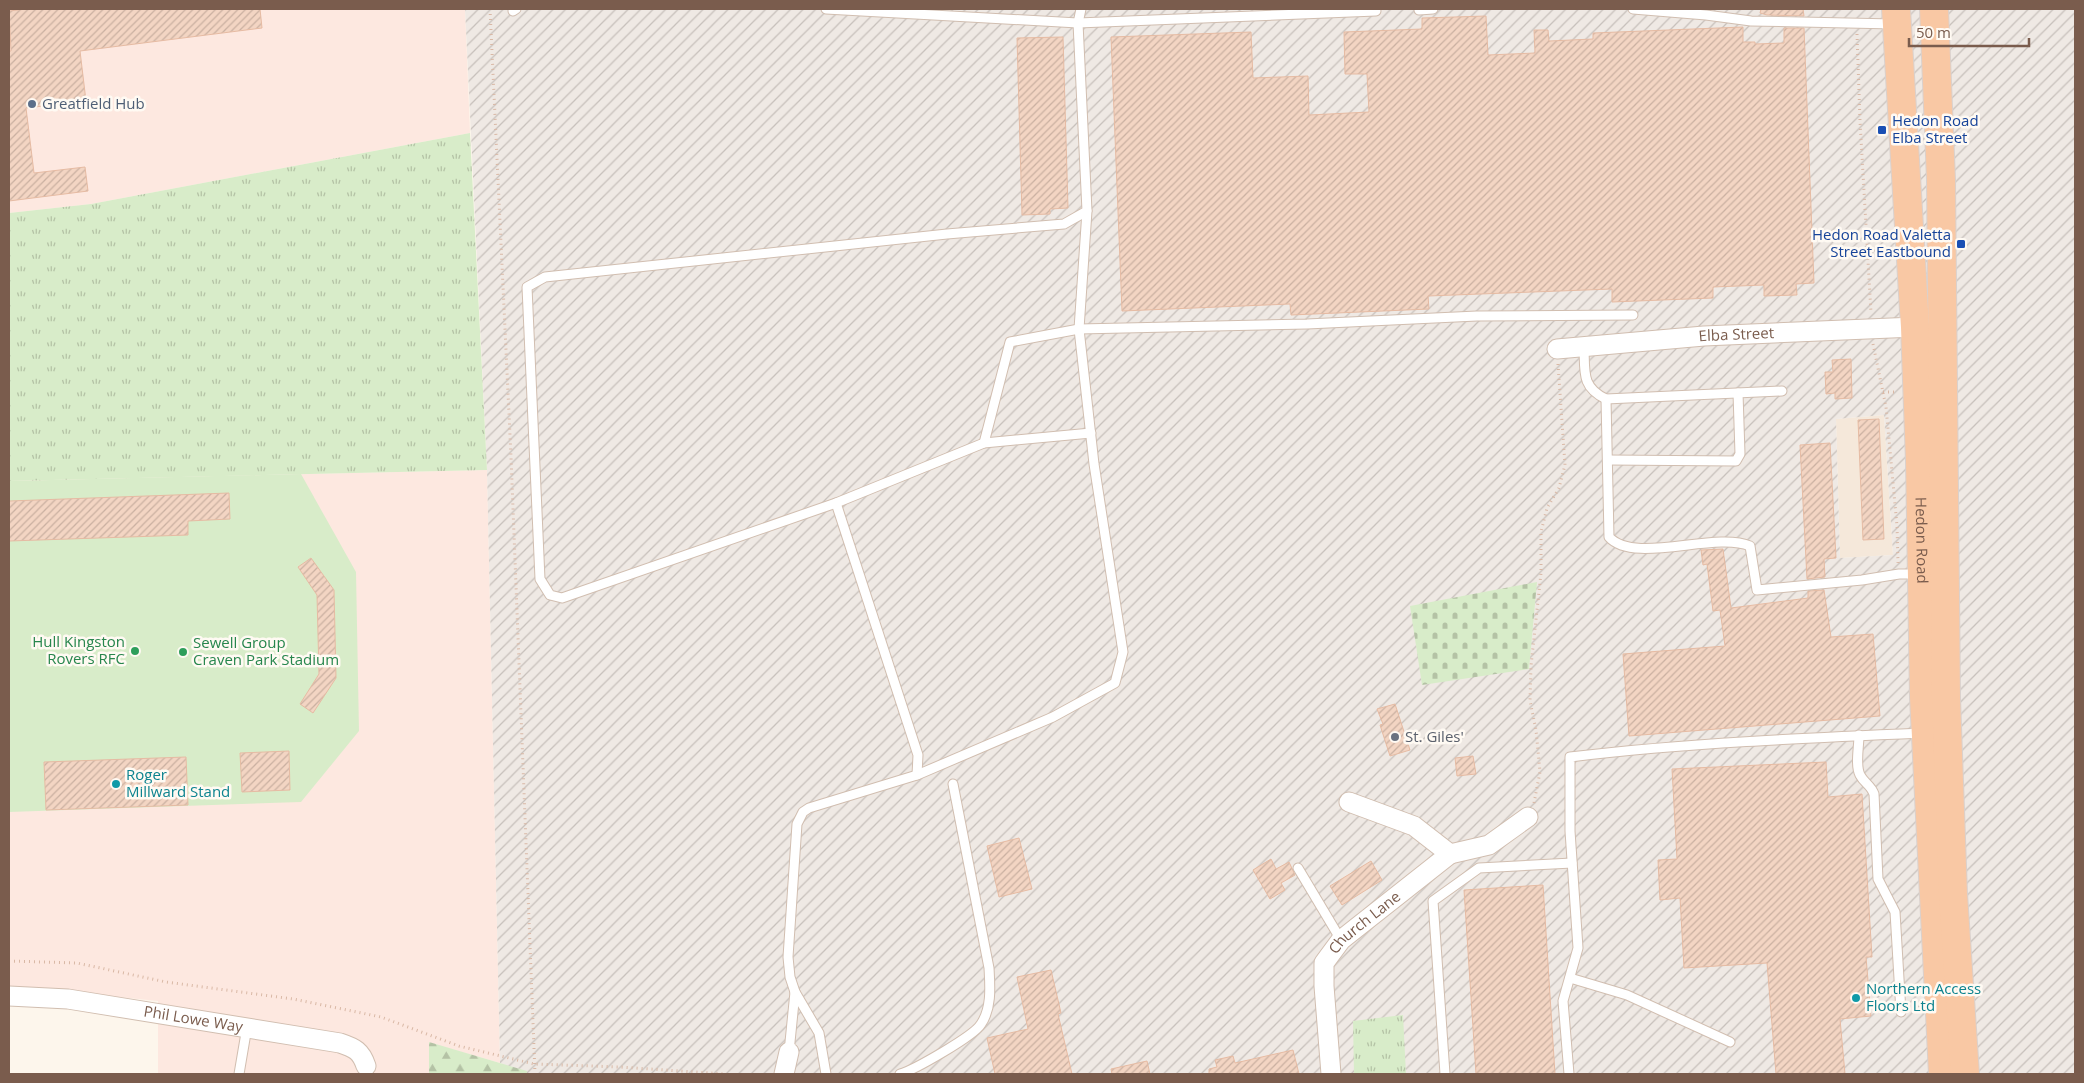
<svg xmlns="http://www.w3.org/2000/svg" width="2084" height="1083" font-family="'Open Sans',sans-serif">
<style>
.residential{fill:#f5e8da}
.commercial{fill:#fde8e0}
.industrial{fill:url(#industrial-furrows);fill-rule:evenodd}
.grass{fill:#d8ecc9}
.forest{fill:url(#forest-firs)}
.cemetery{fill:url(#cemetery-stones)}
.park{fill:url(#park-tufts)}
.building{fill:url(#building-hatch);stroke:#e6bba3}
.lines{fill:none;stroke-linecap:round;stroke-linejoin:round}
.service-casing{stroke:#d1beb0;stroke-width:11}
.minor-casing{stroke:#d1beb0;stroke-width:21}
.trunk-casing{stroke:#dad1cd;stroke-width:30}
.path{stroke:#d9b8a5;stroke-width:3;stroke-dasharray:1 4;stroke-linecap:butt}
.service{stroke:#fff;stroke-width:9}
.minor{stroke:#fff;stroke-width:19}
.trunk{stroke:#f9c8a4;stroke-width:28}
.service-dot{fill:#5c6f8a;stroke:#fffaf3;stroke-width:2}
.transit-dot{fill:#1a4fb4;stroke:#fffaf3;stroke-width:2}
.leisure-dot{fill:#2e9e5b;stroke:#fffaf3;stroke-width:2}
.worship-dot{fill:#6b7280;stroke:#fffaf3;stroke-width:2}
.culture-dot{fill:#0f9aa8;stroke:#fffaf3;stroke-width:2}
.labels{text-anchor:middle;stroke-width:5;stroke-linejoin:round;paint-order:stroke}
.service-label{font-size:15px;fill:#4e5e75;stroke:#fffaf3;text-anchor:start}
.transit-label{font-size:15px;fill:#164399;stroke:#fffaf3;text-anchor:start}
.street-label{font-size:15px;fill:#7a5c4d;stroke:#fffaf3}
.leisure-label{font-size:15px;fill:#27864d;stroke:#fffaf3;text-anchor:end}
.worship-label{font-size:15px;fill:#5b616d;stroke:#fffaf3;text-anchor:start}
.culture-label{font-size:15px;fill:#0d838f;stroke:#fffaf3;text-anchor:start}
</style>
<defs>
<pattern id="industrial-furrows" width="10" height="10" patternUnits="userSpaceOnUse" patternTransform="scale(1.25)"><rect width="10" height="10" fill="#efe9e4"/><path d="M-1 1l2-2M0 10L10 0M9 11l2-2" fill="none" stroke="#c7c0bb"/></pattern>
<pattern id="forest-firs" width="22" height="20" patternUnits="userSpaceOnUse" patternTransform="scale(1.25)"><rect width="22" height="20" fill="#d8ecc9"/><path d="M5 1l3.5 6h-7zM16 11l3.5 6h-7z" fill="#b4c2a5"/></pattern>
<pattern id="cemetery-stones" width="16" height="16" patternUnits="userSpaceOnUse" patternTransform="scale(1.25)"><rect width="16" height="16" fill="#d8ecc9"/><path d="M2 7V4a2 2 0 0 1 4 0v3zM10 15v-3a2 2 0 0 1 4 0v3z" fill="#b4c2a5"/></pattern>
<pattern id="park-tufts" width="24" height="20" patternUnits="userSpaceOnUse" patternTransform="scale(1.25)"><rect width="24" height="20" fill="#d8ecc9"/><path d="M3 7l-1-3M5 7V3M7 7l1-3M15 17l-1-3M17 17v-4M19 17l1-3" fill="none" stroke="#b4c2a5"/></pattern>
<pattern id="building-hatch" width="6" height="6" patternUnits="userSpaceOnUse" patternTransform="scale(1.25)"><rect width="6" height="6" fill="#f3d5c3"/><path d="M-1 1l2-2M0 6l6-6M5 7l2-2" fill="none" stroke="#cab0a1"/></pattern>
</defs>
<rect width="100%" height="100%" fill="#fdf6ec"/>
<!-- residential -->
<polygon class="residential" points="1884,415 1893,555 1840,558 1836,419"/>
<!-- commercial -->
<g class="commercial">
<polygon points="9,9 465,9 470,133 91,204 9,213"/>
<polygon points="487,470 500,1063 430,1043 429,1074 158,1074 158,1001 9,986 9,481"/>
</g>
<!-- industrial -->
<path class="industrial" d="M465,9H2075V1074H523L500,1063L487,470ZM1884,415L1893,555L1840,558L1836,419Z"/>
<!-- grass -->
<polygon class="grass" points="301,474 356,572 359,731 301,802 9,812 9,481"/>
<!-- forest -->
<polygon class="forest" points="429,1042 527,1071 527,1074 429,1074"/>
<!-- cemetery -->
<polygon class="cemetery" points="1537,582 1529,669 1422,685 1410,606"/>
<!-- park -->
<g class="park">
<polygon points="470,133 487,470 9,481 9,213 91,204"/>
<polygon points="1403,1015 1406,1074 1354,1074 1353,1021"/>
</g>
<!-- building -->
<g class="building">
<polygon points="26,9 260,9 262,28 80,51 86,101 26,108 34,173 85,167 88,191 9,201 9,51 11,51 9,11"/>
<polygon points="1761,9 1803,9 1804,16 1767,15 1760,13"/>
<polygon points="1486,16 1488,55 1535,53 1534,30 1548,30 1549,41 1593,39 1593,33 1743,27 1743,42 1755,42 1755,44 1784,43 1784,28 1804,28 1814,283 1796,284 1797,295 1764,296 1764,285 1713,287 1713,298 1612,302 1612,289 1428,296 1429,309 1291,315 1290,304 1122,311 1111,37 1251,32 1253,78 1308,76 1309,115 1369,112 1367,74 1345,74 1344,32 1422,29 1422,18"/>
<polygon points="1063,37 1068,208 1050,209 1050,214 1022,215 1017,38"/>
<polygon points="1851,359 1852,398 1835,399 1835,393 1826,394 1825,372 1833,372 1832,360"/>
<polygon points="1879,419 1884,539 1863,540 1858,420"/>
<polygon points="1830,443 1836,558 1824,559 1825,577 1807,579 1800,445"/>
<polygon points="229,493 230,519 188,521 188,535 9,541 9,501"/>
<polygon points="1723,549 1731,608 1808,598 1808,591 1824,590 1831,637 1873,634 1880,716 1629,736 1623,654 1725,646 1720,610 1713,611 1707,564 1703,565 1701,550"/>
<polygon points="311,558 334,590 336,678 313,713 300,704 319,674 317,595 298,567"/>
<polygon points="1395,704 1410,750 1390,756 1380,725 1383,724 1377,709"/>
<polygon points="289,751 290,790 242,792 240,753"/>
<polygon points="1473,756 1476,774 1457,776 1455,758"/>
<polygon points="186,757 188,805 46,810 44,762"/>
<polygon points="1826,762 1828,797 1862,794 1872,957 1866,957 1871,1016 1840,1019 1845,1074 1776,1074 1767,963 1684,968 1680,898 1660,900 1658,860 1677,859 1672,769"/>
<polygon points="1019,838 1032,889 999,897 987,846"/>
<polygon points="1271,859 1276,869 1289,862 1295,875 1281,883 1285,890 1270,899 1253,870"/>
<polygon points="1371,861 1382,880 1342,905 1330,886"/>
<polygon points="1543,885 1555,1074 1476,1074 1464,890"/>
<polygon points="1051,970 1061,1013 1058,1014 1072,1074 995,1074 987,1038 1028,1029 1017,977"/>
<polygon points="1293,1050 1299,1074 1209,1074 1209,1069 1217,1067 1215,1060 1233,1056 1235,1063"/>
<polygon points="1147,1061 1150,1074 1112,1074 1111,1069"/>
</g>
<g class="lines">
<defs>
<g id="service">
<polyline points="826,9 1078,23 1376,11"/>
<polyline points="1081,9 1078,23 1087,211 1064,224 947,234 545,277 527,287 540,579 550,595 562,598 836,503 984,443 1091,433"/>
<polyline points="1633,9 1706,15 1751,21 1894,24"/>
<polyline points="1419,10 1433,9"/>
<polyline points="513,11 516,9"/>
<path d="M1584,346C1585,372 1581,387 1606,399L1782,391"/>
<path d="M1606,399L1609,537C1634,565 1715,531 1750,546L1757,590L1862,580L1899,574H1919"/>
<polyline points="984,443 1010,342 1079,329 1307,324 1477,316 1633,315"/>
<polyline points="1608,460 1736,461 1740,454 1738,393"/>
<polyline points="836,503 918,755 917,775"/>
<path d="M1859,735C1859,747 1855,765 1860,775C1864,783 1871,785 1874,794L1878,879L1895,912L1901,1012"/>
<polyline points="1298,868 1341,940"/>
<polyline points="1570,978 1627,995 1730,1042"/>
<polyline points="789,1052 795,992"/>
<polyline points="239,1074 247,1027"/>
<polyline points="826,1074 819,1033 795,992 790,977 788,957 797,824 803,812 809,808 917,775 1053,717 1115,683 1123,652 1094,464 1079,329 1087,211"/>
<path d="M900,1074C914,1070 974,1036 981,1024C992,1008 990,986 989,968L953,784"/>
<polyline points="1445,1074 1433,901 1479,868 1572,863"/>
<path d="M1569,1074L1563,1001L1578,948L1570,831V757C1687,743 1805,738 1923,733"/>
</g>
<g id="minor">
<path id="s1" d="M1557,349L1704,336L1915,327"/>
<polyline points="1450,854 1489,845 1528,817"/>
<path id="s2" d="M9,996L68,999L340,1043C355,1048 361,1051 366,1066"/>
<polyline points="784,1074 789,1052"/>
<path id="s3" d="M1331,1074L1324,986V963L1341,940L1450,854L1414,826L1349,802"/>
</g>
<g id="trunk">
<path id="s4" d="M1896,9L1915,327L1920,461L1924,697L1943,1074"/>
<polyline points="1934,9 1941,180 1946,698 1953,894 1965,1074"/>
</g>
</defs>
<!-- service casing -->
<use href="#service" class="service-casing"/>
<!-- minor casing -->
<use href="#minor" class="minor-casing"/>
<!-- trunk casing -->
<use href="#trunk" class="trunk-casing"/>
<!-- path -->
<g class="path">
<polyline points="490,9 511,457 535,1074"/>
<polyline points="1857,34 1860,121 1871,313"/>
<polyline points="1873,344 1886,407 1897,526 1898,563"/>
<polyline points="1883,392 1897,392"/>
<polyline points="1534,803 1540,772 1536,730 1530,701 1531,666 1541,573 1541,532 1547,508 1559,488 1565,465 1558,364"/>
<polyline points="9,961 77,963 166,982 293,999 381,1017 459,1046 534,1064 620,1067 725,1074"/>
</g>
<!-- service -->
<use href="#service" class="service"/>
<!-- minor -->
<use href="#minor" class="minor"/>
<!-- trunk -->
<use href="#trunk" class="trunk"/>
</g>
<!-- markers -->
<circle class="service-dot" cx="32" cy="104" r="5"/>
<g class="transit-dot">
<rect x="1877" y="125" width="10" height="10" rx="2.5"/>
<rect x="1956" y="239" width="10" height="10" rx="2.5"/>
</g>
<g class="leisure-dot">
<circle cx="135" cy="651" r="5"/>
<circle cx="183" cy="652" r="5"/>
</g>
<circle class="worship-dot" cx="1395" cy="737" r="5"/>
<g class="culture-dot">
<circle cx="116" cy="784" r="5"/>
<circle cx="1856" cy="998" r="5"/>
</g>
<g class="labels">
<!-- service labels -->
<g class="service-label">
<text x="42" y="109">Greatfield Hub</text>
</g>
<!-- transit labels -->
<g class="transit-label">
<text x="1892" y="126">Hedon Road<tspan x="1892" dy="17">Elba Street</tspan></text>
<text x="1951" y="240" text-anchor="end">Hedon Road Valetta<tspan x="1951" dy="17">Street Eastbound</tspan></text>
</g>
<!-- street labels -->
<g class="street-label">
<text dy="5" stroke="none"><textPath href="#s1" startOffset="180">Elba Street</textPath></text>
<text dy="5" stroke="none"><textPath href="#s4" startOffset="532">Hedon Road</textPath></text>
<text dy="5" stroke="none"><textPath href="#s3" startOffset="169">Church Lane</textPath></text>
<text dy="5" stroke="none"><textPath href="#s2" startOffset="186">Phil Lowe Way</textPath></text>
</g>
<!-- leisure labels -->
<g class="leisure-label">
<text x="125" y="647">Hull Kingston<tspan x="125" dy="17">Rovers RFC</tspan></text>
<text x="193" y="648" text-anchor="start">Sewell Group<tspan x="193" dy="17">Craven Park Stadium</tspan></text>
</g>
<!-- worship labels -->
<g class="worship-label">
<text x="1405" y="742">St. Giles'</text>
</g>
<!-- culture labels -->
<g class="culture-label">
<text x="126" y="780">Roger<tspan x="126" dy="17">Millward Stand</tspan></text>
<text x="1866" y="994">Northern Access<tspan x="1866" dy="17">Floors Ltd</tspan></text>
</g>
</g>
<!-- border -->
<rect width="2084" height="1083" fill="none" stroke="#7a5c4d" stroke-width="20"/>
<!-- scale -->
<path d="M1909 38v8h120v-8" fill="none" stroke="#7a5c4d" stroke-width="2.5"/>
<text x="1916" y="38" font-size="15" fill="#7a5c4d" stroke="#fffaf3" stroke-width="4" paint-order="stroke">50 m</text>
</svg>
